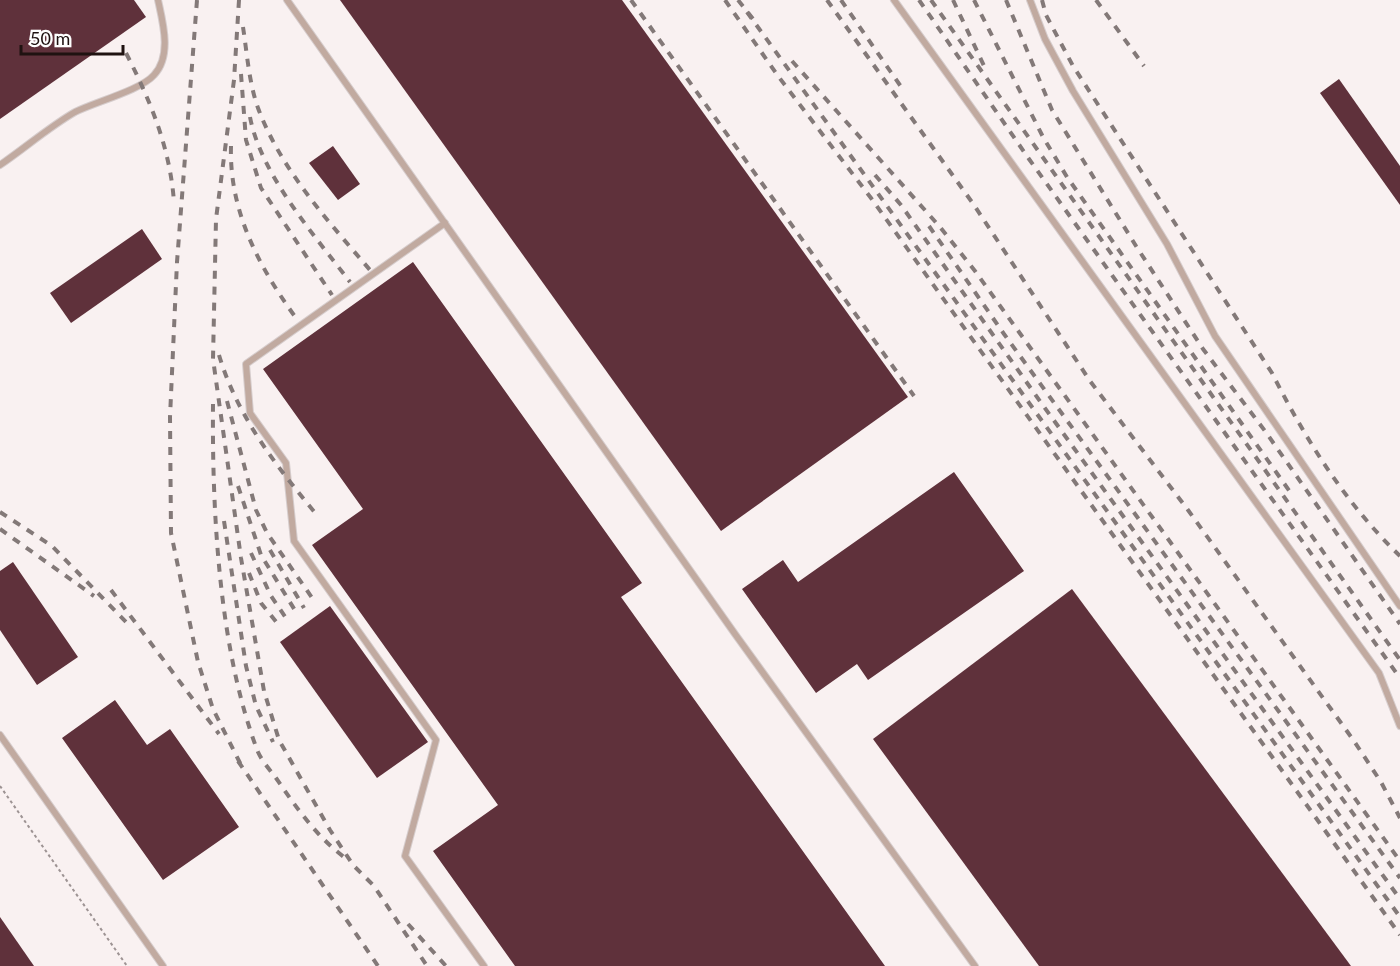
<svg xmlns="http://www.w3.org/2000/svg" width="1400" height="966" font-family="Lato,sans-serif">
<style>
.building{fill:#5f313b}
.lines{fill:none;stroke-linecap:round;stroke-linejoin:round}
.service-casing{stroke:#d6cdcd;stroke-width:8}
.path{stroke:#9d9393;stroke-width:2;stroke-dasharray:3 3;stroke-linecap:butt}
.service{stroke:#c1aaa0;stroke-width:6}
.rail{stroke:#837978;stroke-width:4;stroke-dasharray:8 8;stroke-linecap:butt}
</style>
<rect width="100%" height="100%" fill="#f9f1f1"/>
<!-- building -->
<g class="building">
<polygon points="0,0 134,0 146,17 0,119"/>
<polygon points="340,0 622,0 908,397 721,531"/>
<polygon points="1339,79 1400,166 1400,205 1320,93"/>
<polygon points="333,146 360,184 338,200 309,163"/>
<polygon points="142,229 162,259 71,323 50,293"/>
<polygon points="413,262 642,583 621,597 885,966 515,966 433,851 498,805 312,545 363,509 263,369"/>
<polygon points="954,472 1024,571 868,680 857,664 816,693 742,589 783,560 798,582"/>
<polygon points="13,562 78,657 37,685 0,630 0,571"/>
<polygon points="1072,589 1351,966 1039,966 873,739"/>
<polygon points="330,606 428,742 377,778 280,642"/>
<polygon points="115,700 147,745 170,729 239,827 163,880 62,738"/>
<polygon points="0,917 34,966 0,966"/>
</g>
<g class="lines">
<defs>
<g id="service">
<polyline points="287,0 735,634 975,966"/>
<polyline points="894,0 1379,673 1400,726"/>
<polyline points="1030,0 1045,39 1073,91 1167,244 1215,336 1400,606"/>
<path d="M0,165C25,148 49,127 75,112C95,102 141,90 154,75C172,56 163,23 158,0"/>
<polyline points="445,223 246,364 250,413 286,463 294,541 436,740 405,856 484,966"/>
<polyline points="0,735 163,966"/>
</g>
</defs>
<!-- service casing -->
<use href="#service" class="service-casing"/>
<!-- path -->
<polyline class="path" points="0,786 127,966"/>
<!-- service -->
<use href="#service" class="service"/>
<!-- rail -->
<g class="rail">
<polyline points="197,0 177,262 170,417 171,533 198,662 213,709 242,767"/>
<polyline points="239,0 234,80 216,219 213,359 241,558 264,691 279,740 330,830 353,865 374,886 427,966"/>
<polyline points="631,0 914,396"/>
<polyline points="725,0 778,76 871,198 1400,935"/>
<polyline points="738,0 753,19"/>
<polyline points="827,0 974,205 1090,381 1188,510 1354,741 1381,782 1400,818"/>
<polyline points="841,0 904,91"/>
<polyline points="919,0 1029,159 1400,678"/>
<polyline points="931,0 1400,660"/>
<polyline points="953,0 985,68"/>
<polyline points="974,0 1043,137 1067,177 1293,496"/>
<polyline points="1006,0 1052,110 1136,246 1203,349 1265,431 1400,624"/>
<path d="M1042,0L1046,15L1073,66L1272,373C1306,440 1345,503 1400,556"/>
<polyline points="1096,0 1144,66"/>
<polyline points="747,12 1400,917"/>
<path d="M243,27C247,53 249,83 258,108C281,170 329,222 370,270"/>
<path d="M126,53C151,102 170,148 174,202"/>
<polyline points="792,61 940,227 975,271 1400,861"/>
<polyline points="241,74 246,140 261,188 332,295"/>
<path d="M250,117C261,175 315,236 350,282"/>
<path d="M231,146C229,211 259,267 296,318"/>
<polyline points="875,175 901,205 1042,404 1400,899"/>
<polyline points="929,226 1004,334 1400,878"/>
<path d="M219,355C237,416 276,466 317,515"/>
<polyline points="227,401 256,510 267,533 315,602"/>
<path d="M213,404C212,512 219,651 258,752C262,761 270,770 276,778C296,807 316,836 344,857"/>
<polyline points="238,486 261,555 296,612"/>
<polyline points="0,512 52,546 128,624"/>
<polyline points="224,521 246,666 256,706 273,742"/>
<polyline points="0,529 94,596"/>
<polyline points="270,550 304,608"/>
<polyline points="251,553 271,596 286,618"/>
<polyline points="249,573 261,603 278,624"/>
<polyline points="111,590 219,734"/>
<polyline points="238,761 378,966"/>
<polyline points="408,924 446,966"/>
</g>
</g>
<!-- scale -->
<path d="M21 45v9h102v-9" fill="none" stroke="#1f1211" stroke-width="3"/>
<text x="30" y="45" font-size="18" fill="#1f1211" stroke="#ffffff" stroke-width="4.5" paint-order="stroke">50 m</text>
</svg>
